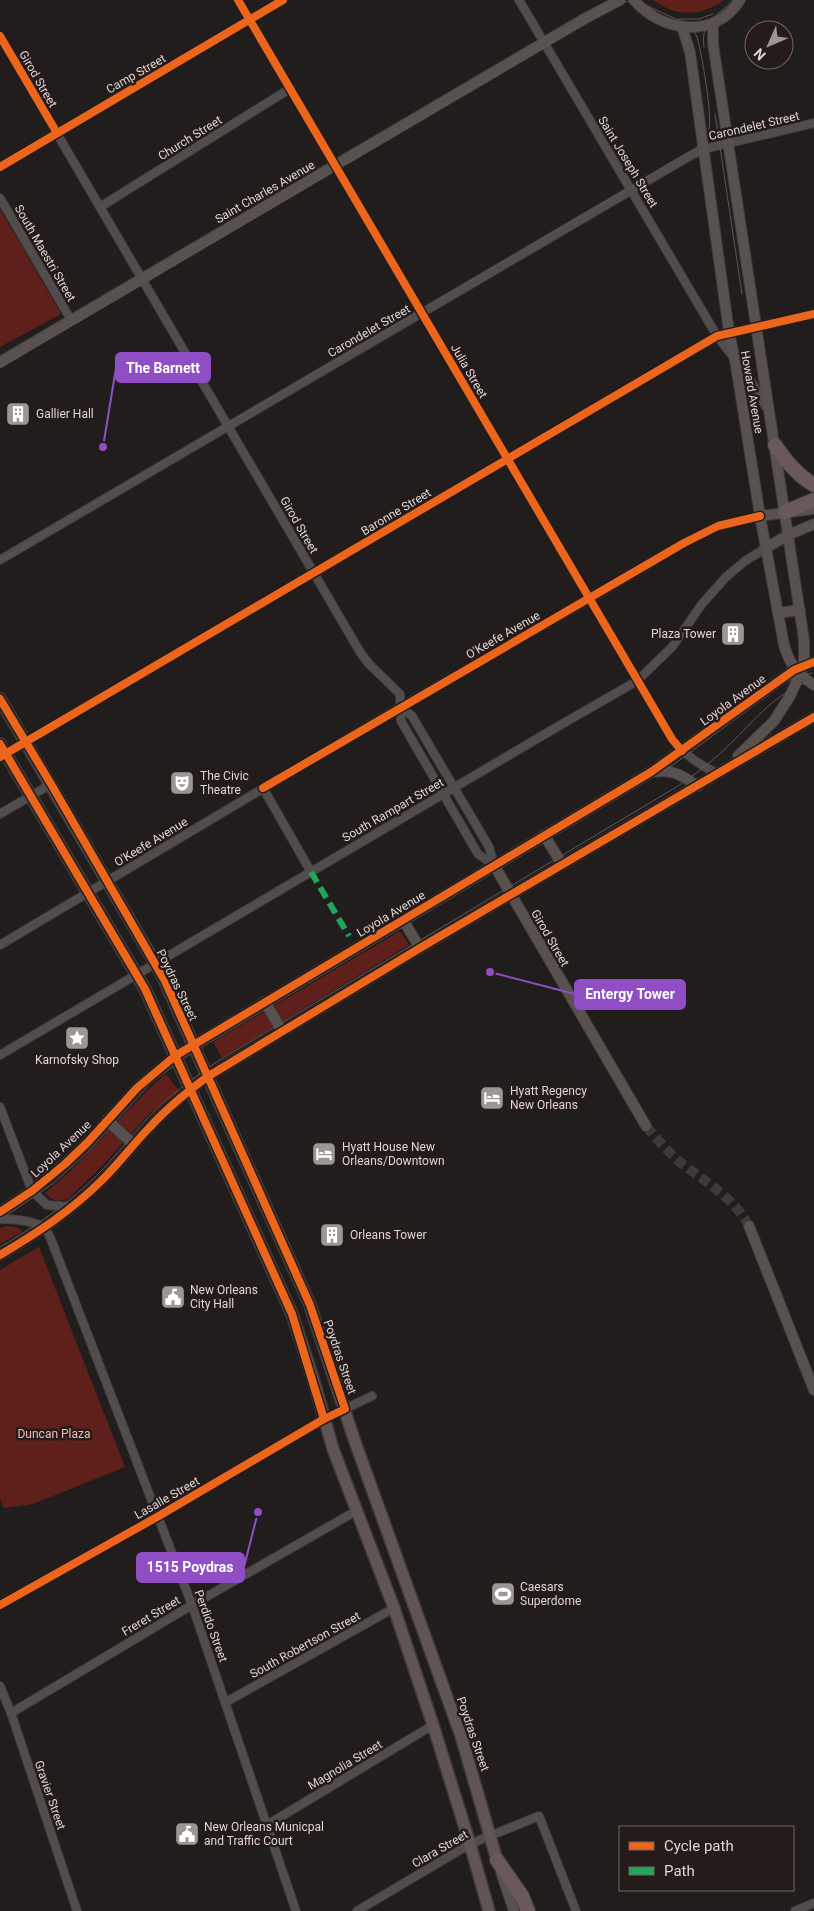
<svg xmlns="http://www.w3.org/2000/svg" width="814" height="1911" font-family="Roboto,sans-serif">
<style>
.green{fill:#5f1f1b}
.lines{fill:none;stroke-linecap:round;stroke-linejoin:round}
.secondary-tunnel{stroke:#3e3939;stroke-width:10;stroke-dasharray:10 5;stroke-linecap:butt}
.street-casing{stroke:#3d3938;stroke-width:10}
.secondary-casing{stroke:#3d3938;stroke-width:12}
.primary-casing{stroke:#3d3938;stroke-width:14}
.highway-casing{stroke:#3d3938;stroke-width:16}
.street{stroke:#524d4d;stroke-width:8}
.secondary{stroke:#585150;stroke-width:10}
.primary{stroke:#605554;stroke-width:11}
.highway{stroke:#695a59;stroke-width:14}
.tram{stroke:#5b5757;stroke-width:1}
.quiet{stroke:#20a55d;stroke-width:6;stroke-dasharray:12 6;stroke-linecap:butt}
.cycleway-casing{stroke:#251b1a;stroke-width:11}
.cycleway{stroke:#eb651d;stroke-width:8}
.labels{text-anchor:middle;stroke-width:5;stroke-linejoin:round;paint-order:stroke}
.street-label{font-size:12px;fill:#ded7d6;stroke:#251b1a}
.poi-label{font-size:12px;fill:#ded7d6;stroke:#251b1a;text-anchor:start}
.park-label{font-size:12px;fill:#f1bdb7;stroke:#251b1a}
.leader{fill:none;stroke:#8f4ec4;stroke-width:2}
.callout-dot{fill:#8f4ec4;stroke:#251b1a;stroke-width:2}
.callout{fill:#8f4ec4;stroke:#8f4ec4;stroke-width:2}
.callout-label{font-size:14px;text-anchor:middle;font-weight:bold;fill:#fff}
</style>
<rect width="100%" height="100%" fill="#221d1d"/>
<!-- green -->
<g class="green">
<path d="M653,0H724C700,17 676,17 653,0Z"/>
<polygon points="0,209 61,314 0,347"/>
<polygon points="400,931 409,945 222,1058 213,1042"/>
<path d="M166,1074L179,1091L147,1116L105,1163L68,1199L57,1201L49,1197L45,1193C90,1158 122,1111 166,1074Z"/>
<polygon points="6,1226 19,1228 22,1232 0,1244 0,1228"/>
<polygon points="39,1247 125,1467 33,1504 4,1508 0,1499 0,1270"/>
</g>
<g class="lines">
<!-- secondary-tunnel -->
<path class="secondary-tunnel" d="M646,1126C657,1139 668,1152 681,1163C707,1183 733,1197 749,1226"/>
<defs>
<g id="street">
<path d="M238,0L672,739C684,754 699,765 717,773"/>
<polyline points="519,0 717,336 748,376 766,407"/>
<polyline points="0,36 360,652 369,664 400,694 401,721 478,854 494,865"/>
<polyline points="0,167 283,0"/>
<polyline points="0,198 71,320"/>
<polyline points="100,207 291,88"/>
<polyline points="0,560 688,157 704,149 814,123"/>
<polyline points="400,707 412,716 489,847 494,865"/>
<polyline points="0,757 717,336 814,314"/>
<polyline points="263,788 311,872"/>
<polyline points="0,814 51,784"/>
<polyline points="0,945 400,707 590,599 684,543 718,526 760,516"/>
<polyline points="0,1055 557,727 637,681 672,647 702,604 726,577 745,561 766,548"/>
<polyline points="0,1107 32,1191 47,1205 72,1207"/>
<path d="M0,1219C13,1219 33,1220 44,1228C48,1231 50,1238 52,1242L192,1605L296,1911"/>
<polyline points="0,1605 157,1517 324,1419 372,1396"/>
<polyline points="0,1686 11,1713 77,1911"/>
<polyline points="226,1702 394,1608"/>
<polyline points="11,1713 192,1605 356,1511"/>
<polyline points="267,1825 433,1725"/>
<polyline points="357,1911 470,1844 539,1816 576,1911"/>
<polyline points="795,1911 814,1903"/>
</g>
<g id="secondary">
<path d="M634,0C661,32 715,40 740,0"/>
<polyline points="713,23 713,44 804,640 804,665 790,696 774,721 738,756"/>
<path d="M682,27L690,52L729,332L735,360L760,516L784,645C790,665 796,673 814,685"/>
<polyline points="0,362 584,19 620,0"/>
<polyline points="760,516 814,509"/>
<polyline points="766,548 788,535 814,524"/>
<polyline points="778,613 800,610"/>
<path d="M653,772C674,769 682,776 698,786"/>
<polyline points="544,835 562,864"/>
<polyline points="494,865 646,1126"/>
<polyline points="403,920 420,948"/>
<polyline points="265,1002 282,1031"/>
<polyline points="107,1120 134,1145"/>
<polyline points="0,1212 32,1191 65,1164 87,1143 137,1088 175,1056 651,772 794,670 814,662"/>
<polyline points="749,1226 814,1390"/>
<path d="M0,1255C37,1233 71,1211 101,1181C119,1164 133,1144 150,1127C167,1108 187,1092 207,1077L420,948L814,717"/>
<polyline points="501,1872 514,1911"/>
</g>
<g id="primary">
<polyline points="0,699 162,975 310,1305 354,1439 461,1736 497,1860"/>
<polyline points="0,744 145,989 292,1314 312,1375 333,1449 394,1608 433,1725 470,1844 489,1911"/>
</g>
<g id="highway">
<path d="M775,445C786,461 797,475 814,485"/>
<polyline points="785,512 814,500"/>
<polyline points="497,1860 522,1896 528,1911"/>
</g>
</defs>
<!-- street casing -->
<use href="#street" class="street-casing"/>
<!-- secondary casing -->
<use href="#secondary" class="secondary-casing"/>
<!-- primary casing -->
<use href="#primary" class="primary-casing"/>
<!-- highway casing -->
<use href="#highway" class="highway-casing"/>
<!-- street -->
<use href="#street" class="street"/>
<!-- secondary -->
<use href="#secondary" class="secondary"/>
<!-- primary -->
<use href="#primary" class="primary"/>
<!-- highway -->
<use href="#highway" class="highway"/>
<!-- tram -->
<g class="tram">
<polyline points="679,19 699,19 713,14"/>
<path d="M704,47C700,19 718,17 733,0"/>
<polyline points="715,114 742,294"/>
<path d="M0,368L618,4L629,1L643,4L685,23L694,31L697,37C702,55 712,112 709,129C707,138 700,145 693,150L118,488L47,533L0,560"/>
<polyline points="0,1220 54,1183 88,1152 151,1083 187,1056 673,765 783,684 793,678 812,673"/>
<path d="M0,1247C34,1227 65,1206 93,1179C117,1156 136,1128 160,1106C178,1089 198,1075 218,1061L678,786C696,774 714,760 729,745C757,718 776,691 814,680"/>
</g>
<!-- quiet -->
<polyline class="quiet" points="311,872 349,936"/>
<defs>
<g id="cycleway">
<polyline points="238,0 672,739 682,751"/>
<polyline points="0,36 57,133"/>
<polyline points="0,167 283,0"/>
<polyline points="0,699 51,784 165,981 310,1305 345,1409 324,1419 157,1517 0,1605"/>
<polyline points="0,744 145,989 292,1314 324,1419"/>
<polyline points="0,757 717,336 814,314"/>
<polyline points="263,788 684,543 718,526 760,516"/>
<polyline points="0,1212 32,1191 65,1164 87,1143 137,1088 175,1056 651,772 794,670 814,662"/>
<path d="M0,1255C37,1233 71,1211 101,1181C119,1164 133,1144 150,1127C167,1108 187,1092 207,1077L420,948L814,717"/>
</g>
</defs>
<!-- cycleway casing -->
<use href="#cycleway" class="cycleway-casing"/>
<!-- cycleway -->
<use href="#cycleway" class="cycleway"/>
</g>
<!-- icons -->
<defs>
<symbol id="building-square" viewBox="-11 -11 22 22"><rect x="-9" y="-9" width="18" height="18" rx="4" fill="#9c9695" stroke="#251b1a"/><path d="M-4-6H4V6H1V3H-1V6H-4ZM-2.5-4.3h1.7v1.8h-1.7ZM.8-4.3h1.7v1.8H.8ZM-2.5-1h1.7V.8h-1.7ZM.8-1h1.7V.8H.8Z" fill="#fff"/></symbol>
<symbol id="theatre-square" viewBox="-11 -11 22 22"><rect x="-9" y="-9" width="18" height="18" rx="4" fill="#9c9695" stroke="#251b1a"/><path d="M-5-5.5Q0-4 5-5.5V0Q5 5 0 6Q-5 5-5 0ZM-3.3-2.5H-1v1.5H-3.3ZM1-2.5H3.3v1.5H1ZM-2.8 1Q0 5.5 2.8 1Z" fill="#fff"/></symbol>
<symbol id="sight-square" viewBox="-11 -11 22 22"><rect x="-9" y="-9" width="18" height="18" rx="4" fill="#9c9695" stroke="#251b1a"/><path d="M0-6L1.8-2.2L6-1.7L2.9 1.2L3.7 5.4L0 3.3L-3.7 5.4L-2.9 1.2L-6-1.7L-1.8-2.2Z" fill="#fff"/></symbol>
<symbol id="hotel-square" viewBox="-11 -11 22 22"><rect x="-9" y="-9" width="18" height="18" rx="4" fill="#9c9695" stroke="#251b1a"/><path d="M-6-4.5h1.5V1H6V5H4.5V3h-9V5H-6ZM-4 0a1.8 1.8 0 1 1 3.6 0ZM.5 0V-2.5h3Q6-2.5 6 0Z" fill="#fff"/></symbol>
<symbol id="civic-square" viewBox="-11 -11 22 22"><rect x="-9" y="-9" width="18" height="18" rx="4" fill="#9c9695" stroke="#251b1a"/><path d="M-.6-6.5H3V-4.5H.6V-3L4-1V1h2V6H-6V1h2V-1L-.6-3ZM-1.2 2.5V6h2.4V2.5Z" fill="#fff"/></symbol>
<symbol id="stadium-square" viewBox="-11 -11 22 22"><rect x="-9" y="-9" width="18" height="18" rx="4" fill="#9c9695" stroke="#251b1a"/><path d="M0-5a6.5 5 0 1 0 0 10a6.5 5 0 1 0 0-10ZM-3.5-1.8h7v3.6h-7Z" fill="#fff"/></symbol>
</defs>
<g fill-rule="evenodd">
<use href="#building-square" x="4" y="400" width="28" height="28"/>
<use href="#building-square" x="719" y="620" width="28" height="28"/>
<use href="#theatre-square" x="168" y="769" width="28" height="28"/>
<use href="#sight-square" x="63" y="1024" width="28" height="28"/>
<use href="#hotel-square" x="478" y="1084" width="28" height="28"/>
<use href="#hotel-square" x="310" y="1140" width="28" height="28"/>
<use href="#building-square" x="318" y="1221" width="28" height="28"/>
<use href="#civic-square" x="159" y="1283" width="28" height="28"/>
<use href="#stadium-square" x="489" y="1580" width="28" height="28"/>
<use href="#civic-square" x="173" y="1820" width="28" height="28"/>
</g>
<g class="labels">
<!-- street labels -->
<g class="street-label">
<text transform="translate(136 74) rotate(-30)" y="4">Camp Street</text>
<text transform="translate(38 79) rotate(60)" y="4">Girod Street</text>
<text transform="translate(754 126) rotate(-13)" y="4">Carondelet Street</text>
<text transform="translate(190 138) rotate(-32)" y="4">Church Street</text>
<text transform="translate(628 162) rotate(59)" y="4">Saint Joseph Street</text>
<text transform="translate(265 192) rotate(-30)" y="4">Saint Charles Avenue</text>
<text transform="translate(45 253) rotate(60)" y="4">South Maestri Street</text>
<text transform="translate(369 331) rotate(-30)" y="4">Carondelet Street</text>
<text transform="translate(469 371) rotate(60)" y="4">Julia Street</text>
<text transform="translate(752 392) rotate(80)" y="4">Howard Avenue</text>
<text transform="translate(396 512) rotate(-31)" y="4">Baronne Street</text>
<text transform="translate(299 525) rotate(60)" y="4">Girod Street</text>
<text transform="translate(503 635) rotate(-30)" y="4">O'Keefe Avenue</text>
<text transform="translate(733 700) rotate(-36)" y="4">Loyola Avenue</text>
<text transform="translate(393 810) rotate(-30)" y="4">South Rampart Street</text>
<text transform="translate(151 842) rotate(-31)" y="4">O'Keefe Avenue</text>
<text transform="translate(391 914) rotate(-31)" y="4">Loyola Avenue</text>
<text transform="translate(550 938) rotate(60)" y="4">Girod Street</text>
<text transform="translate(177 985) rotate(64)" y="4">Poydras Street</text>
<text transform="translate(61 1149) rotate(-43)" y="4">Loyola Avenue</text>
<text transform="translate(340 1357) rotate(71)" y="4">Poydras Street</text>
<text transform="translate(167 1498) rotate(-30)" y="4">Lasalle Street</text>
<text transform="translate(151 1616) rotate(-31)" y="4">Freret Street</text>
<text transform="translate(211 1626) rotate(70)" y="4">Perdido Street</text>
<text transform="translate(305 1645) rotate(-29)" y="4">South Robertson Street</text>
<text transform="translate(473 1734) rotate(71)" y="4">Poydras Street</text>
<text transform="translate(345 1765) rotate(-31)" y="4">Magnolia Street</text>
<text transform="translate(50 1795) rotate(71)" y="4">Gravier Street</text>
<text transform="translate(440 1849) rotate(-30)" y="4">Clara Street</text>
</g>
<!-- poi labels -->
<g class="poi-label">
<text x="36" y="418">Gallier Hall</text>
<text x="716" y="638" text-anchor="end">Plaza Tower</text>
<text x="200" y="780">The Civic<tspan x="200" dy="14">Theatre</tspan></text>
<text x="77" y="1064" text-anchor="middle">Karnofsky Shop</text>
<text x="510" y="1095">Hyatt Regency<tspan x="510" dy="14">New Orleans</tspan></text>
<text x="342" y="1151">Hyatt House New<tspan x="342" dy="14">Orleans/Downtown</tspan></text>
<text x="350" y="1239">Orleans Tower</text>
<text x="190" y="1294">New Orleans<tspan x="190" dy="14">City Hall</tspan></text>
<text x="520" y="1591">Caesars<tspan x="520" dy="14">Superdome</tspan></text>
<text x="204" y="1831">New Orleans Municpal<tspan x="204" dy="14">and Traffic Court</tspan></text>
</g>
<!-- park labels -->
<g class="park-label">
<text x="54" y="1438">Duncan Plaza</text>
</g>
</g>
<!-- callouts -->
<path class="leader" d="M103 447L116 368M490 972L575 994M258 1512L244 1567"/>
<g class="callout-dot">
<circle cx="103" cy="447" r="5"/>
<circle cx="490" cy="972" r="5"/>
<circle cx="258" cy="1512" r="5"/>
</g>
<g class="callout">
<rect x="116" y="353" width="94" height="29" rx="5"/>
<rect x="575" y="980" width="110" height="29" rx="5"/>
<rect x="137" y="1553" width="107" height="29" rx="5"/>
</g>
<g class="callout-label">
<text x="163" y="373">The Barnett</text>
<text x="630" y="999">Entergy Tower</text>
<text x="190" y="1572">1515 Poydras</text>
</g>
<!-- legend -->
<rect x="619" y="1826" width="175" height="65" fill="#251b1a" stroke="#6f6665"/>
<rect x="629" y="1842" width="25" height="8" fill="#eb651d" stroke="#6f6665"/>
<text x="664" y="1851" font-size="15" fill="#ded7d6">Cycle path</text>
<rect x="629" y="1867" width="25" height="8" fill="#20a55d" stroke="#6f6665"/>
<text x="664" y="1876" font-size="15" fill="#ded7d6">Path</text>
<!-- north arrow -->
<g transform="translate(769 45) rotate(225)"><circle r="24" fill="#251b1a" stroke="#6f6665"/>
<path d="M0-4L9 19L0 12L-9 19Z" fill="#9c9695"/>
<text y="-8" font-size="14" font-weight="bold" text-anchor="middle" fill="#ded7d6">N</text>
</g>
</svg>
